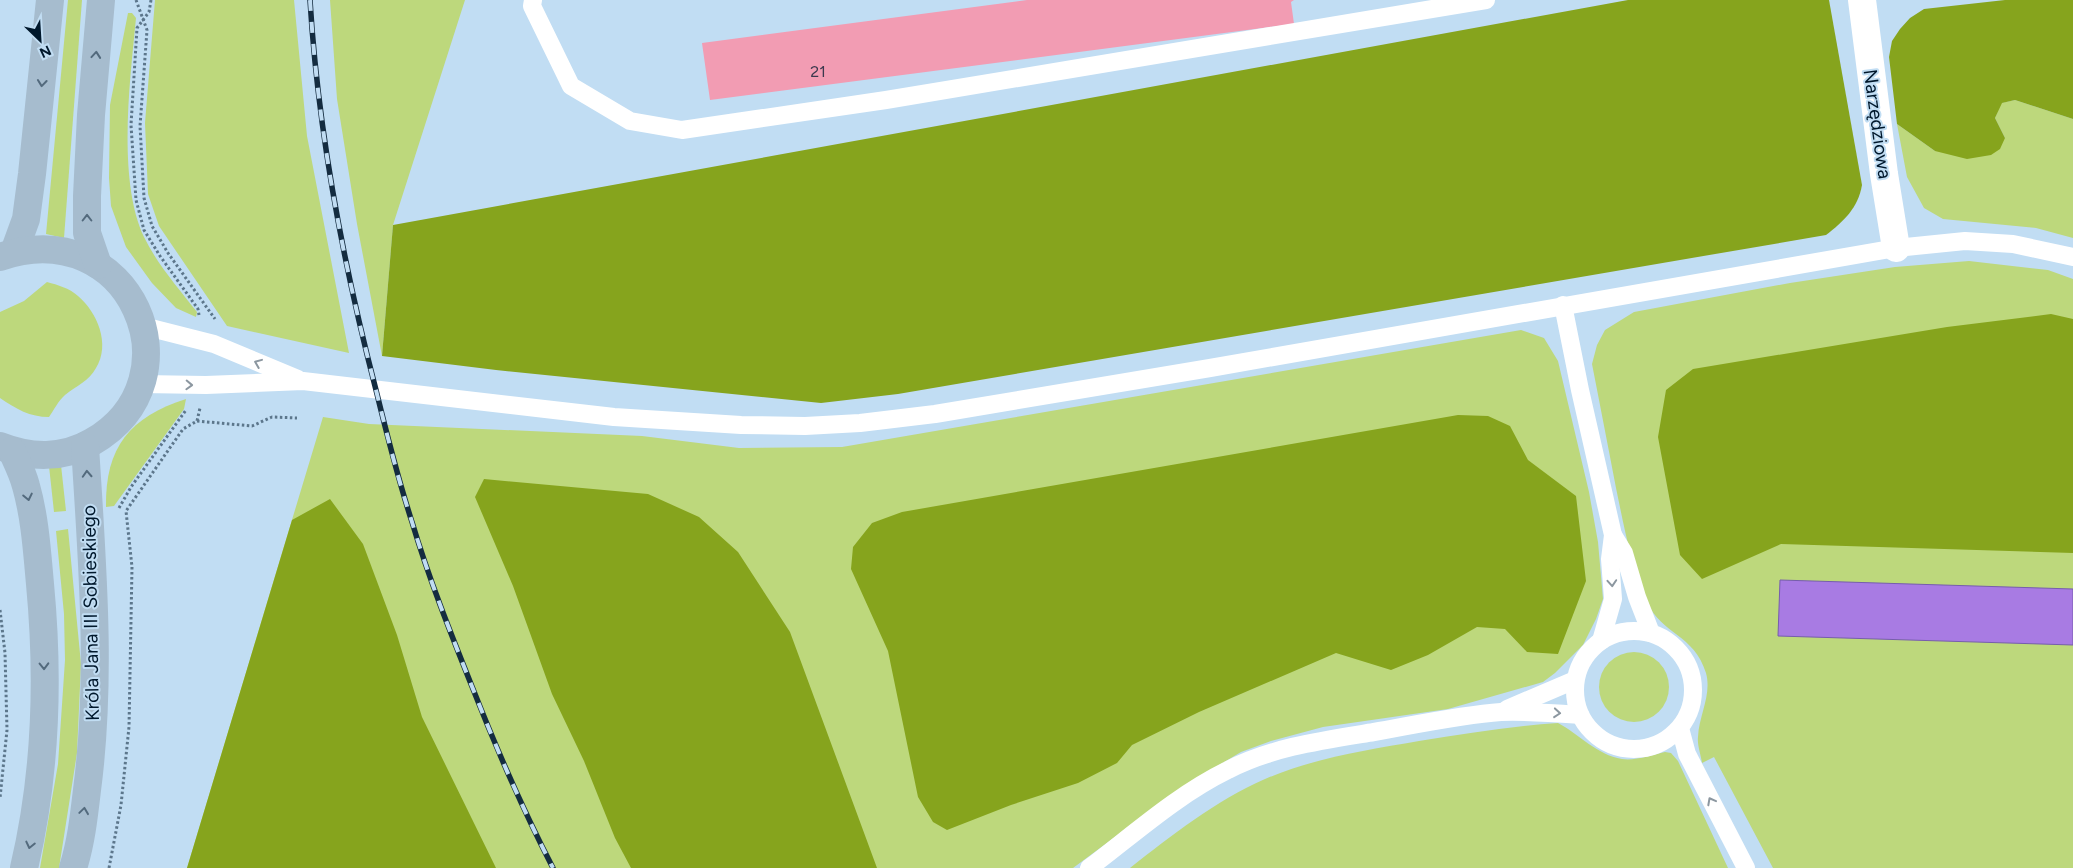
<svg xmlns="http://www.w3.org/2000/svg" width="2073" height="868" font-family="Figtree,sans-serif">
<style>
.green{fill:#bdd87c}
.forest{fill:#86a41d}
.water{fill:#a87be3;stroke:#765dac}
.building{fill:#f29cb3}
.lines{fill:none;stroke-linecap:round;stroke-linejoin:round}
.path{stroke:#5c768b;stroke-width:3;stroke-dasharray:2.5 2.5;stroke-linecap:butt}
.service{stroke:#fff;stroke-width:18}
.minor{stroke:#fff;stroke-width:28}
.secondary{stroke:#a6bcce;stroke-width:28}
.rail-casing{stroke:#142c40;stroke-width:5.5}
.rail{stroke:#c1ddf3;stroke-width:4;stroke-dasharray:11;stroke-linecap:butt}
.oneway{stroke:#536a7d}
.oneway2{stroke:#8c97a0}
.labels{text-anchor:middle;stroke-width:4;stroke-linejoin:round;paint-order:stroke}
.number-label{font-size:16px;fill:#3c394e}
.street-label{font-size:19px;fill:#00182c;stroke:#c1ddf3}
</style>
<rect width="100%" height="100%" fill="#c1ddf3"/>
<!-- green -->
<g class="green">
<polygon points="68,0 82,0 64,238 46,234"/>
<polygon points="155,0 294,0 307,136 349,353 227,326 159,226 148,194 145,123"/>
<polygon points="330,0 465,0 393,225 382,356 357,224 337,99"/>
<path d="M128,13H132L136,18C130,81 117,179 144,237C157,264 179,289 197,312L196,317L176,308L152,283L126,247L111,206L109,178L110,105Z"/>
<polygon points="2015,100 2073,119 2073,238 2036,228 1943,219 1924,208 1907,177 1897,124 1935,151 2005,138 1995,118 2001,103"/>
<path d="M1969,261L2048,270L2073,279V868H1773L1714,757L1702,763C1701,755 1697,745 1698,737C1699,715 1712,695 1706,673C1694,634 1662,635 1647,602C1631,566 1624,526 1616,488C1608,446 1600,405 1592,364L1597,345L1605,330L1634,312L1790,283L1895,267Z"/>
<path d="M47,282C58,285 69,288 78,296C97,312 111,344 96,368C89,381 76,386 65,395C58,401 54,410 49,417C30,417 16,409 0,398V312L24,301Z"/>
<polygon points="1521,330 1544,338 1558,361 1589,492 1598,542 1603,599 1596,619 1583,645 1555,673 1543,682 1448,709 1323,727 1271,741 1241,752 1184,786 1073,868 187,868 323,417 369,424 642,436 739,448 842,447"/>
<path d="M186,399L184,409L114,506L106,507C105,447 130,417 186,399Z"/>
<polygon points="61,465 66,511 54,512 49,466"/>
<polygon points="68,529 81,664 77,753 59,868 40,868 58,764 65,660 64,614 56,531"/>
<circle cx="1634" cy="687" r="35"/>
<path d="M1558,723C1579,734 1597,755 1622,759C1635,761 1652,755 1665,752L1671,753L1678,761L1728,868H1130C1172,835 1215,801 1265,779C1314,758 1367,750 1419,741C1465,734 1511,726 1558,723Z"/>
</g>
<!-- forest -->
<g class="forest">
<path d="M1628,0H1829L1862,185C1858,208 1844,221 1826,235L898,394L821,403L496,370L382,356L393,225Z"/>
<polygon points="2005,0 2073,0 2073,119 2015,100 2002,103 1995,118 2005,138 2000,149 1991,155 1967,159 1935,151 1897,124 1889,57 1892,41 1900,29 1910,18 1924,9"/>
<polygon points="2051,314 2073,319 2073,553 1781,544 1702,579 1680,555 1658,437 1666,390 1693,369 1947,327"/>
<polygon points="1458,415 1488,416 1510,426 1528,460 1576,496 1586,581 1558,654 1527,652 1505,629 1477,627 1428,655 1391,670 1336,653 1199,712 1132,745 1117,763 1078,783 1011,805 947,830 933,822 918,797 888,651 851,569 853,547 872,523 902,512"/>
<polygon points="484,479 648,494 699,517 738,552 790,632 877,868 631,868 615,838 584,761 552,694 513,586 475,497"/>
<polygon points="330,499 363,544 397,635 422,717 496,868 187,868 292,520"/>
</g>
<!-- water -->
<polygon class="water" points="1780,580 2073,589 2073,645 1778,636"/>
<!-- building -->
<polygon class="building" points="1027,0 1294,0 1291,2 1294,24 710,100 702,43"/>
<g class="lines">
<!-- path -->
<g class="path">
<polyline points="136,0 147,30 140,126 144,198 152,226 168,253 215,319"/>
<polyline points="151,0 149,12 137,28 131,125 136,200 144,230 160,256 198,309 199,315"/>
<polyline points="197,421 252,426 272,417 297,418"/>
<polyline points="119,508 131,487 186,410"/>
<polyline points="0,610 5,653 7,730 0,798"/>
<polyline points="109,868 121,805 129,727 132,567 126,511 183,429 197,421 200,408"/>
</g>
<!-- service -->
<g class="service">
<polyline points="533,0 532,6 571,86 630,121 682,130 886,100 1486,0"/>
<polyline points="1563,305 1580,390 1613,535 1610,559 1613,599 1601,641"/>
<polyline points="143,326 214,344 298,379"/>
<polyline points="141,384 206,385 303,381 614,417 741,425 805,426 860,423 935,414 1210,368 1896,248 1965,241 2013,244 2073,257"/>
<polyline points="1613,535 1624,553 1637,597 1651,633"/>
<circle cx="1634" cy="690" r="59"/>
<polyline points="1507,709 1575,680"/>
<polyline points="1680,728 1687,754 1746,868"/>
<path d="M1089,868C1134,834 1177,795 1228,770C1272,747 1325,740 1374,732C1414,725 1460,715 1501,712C1527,711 1553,713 1580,715"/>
</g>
<!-- minor -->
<polyline class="minor" points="1862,0 1884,174 1896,248"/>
<!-- secondary -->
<g class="secondary">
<polyline points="14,252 26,219 32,174 50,0"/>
<path d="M0,257C130,212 202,379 92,442C63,459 30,458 0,446"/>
<polyline points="98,265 87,233 87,196 91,115 101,0"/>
<path d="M12,451C17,462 23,474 26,486C35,518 37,551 40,584C49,679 46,775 24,868"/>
<path d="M73,868C81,843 84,816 87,790C102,676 92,561 85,446"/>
</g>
<defs>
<path id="rail" d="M310,0C318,132 343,263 376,390C387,435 398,479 412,522C429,579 451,634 473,689C497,750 523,810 553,868"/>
</defs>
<!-- rail casing -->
<use href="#rail" class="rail-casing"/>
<!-- rail -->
<use href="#rail" class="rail"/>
</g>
<!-- one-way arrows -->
<defs><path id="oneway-chevron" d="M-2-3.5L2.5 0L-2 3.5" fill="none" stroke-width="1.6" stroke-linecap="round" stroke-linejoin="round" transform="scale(1.25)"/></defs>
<g class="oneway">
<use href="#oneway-chevron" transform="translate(96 55) rotate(-85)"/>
<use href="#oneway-chevron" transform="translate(42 83) rotate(96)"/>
<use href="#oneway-chevron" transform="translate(87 218) rotate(-90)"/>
<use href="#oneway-chevron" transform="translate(87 474) rotate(-93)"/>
<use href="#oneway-chevron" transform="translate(28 497) rotate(78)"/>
<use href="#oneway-chevron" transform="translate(44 666) rotate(89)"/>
<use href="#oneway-chevron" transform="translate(84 811) rotate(-82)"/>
<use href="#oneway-chevron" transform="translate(30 845) rotate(103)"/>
</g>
<g class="oneway2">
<use href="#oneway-chevron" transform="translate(258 363) rotate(-158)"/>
<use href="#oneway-chevron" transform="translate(189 385) rotate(2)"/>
<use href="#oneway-chevron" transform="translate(1612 583) rotate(86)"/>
<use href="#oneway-chevron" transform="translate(1557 713) rotate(5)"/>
<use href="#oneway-chevron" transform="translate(1711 801) rotate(-118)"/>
</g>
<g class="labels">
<!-- number labels -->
<g class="number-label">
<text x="818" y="77">21</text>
</g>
<!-- street labels -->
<g class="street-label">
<text transform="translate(1878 124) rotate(82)" y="7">Narzędziowa</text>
<text transform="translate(90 613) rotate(-91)" y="7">Króla Jana III Sobieskiego</text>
</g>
</g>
<!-- north arrow -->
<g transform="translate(40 40) rotate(155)" stroke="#c1ddf3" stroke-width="4" paint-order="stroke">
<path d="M0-4L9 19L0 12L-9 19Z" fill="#00182c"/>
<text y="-8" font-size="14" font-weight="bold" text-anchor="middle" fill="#00182c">N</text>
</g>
</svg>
